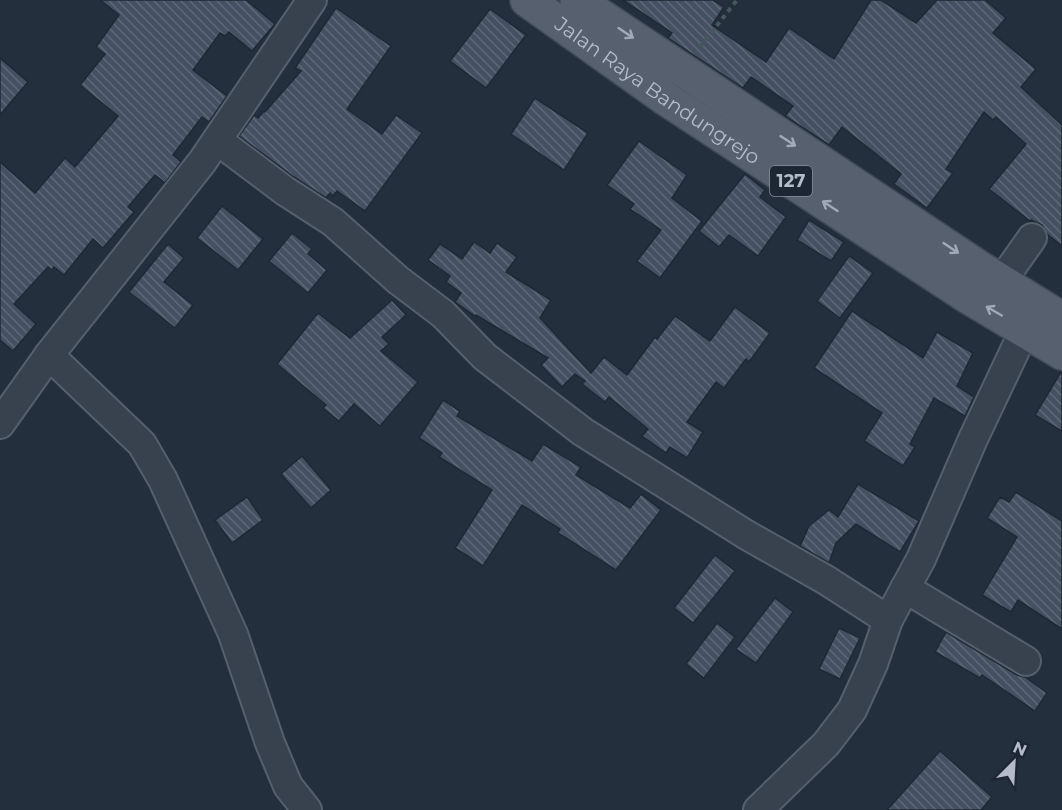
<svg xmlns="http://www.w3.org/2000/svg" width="1062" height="810" font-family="Montserrat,sans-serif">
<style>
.building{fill:url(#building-back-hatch);stroke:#1f2835;stroke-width:1.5}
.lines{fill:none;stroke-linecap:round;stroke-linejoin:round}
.minor-casing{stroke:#565f6c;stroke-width:32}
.primary-casing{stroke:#414a57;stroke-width:36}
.path{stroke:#44595c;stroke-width:4;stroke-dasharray:4.5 4.5;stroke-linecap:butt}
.minor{stroke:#38414e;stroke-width:28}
.primary{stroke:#56606e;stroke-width:33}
.oneway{stroke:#a1aab7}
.labels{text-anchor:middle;stroke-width:4.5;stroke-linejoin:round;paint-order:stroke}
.shield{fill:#1d2633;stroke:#878f9c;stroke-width:1.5}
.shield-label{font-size:18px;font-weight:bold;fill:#b4bcc9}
.street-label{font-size:20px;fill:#b4bcc9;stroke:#1d2633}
</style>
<defs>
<pattern id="building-back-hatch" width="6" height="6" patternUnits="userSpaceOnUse" patternTransform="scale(1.5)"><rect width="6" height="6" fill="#455162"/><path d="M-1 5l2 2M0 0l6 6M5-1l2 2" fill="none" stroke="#5d6877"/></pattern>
</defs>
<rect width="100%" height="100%" fill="#242f3e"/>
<!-- building -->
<g class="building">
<polygon points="100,0 246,0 275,24 252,51 229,32 225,36 220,33 193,70 227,96 209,122 202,117 173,155 181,162 165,183 155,175 128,207 134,212 103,248 93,239 64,275 54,267 52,270 48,267 14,304 36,324 13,351 0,340 0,162 35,193 65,158 75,167 118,116 80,85 105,54 96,47 119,15"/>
<polygon points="623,0 713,0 724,7 712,25 766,62 789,28 834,59 871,0 881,0 916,23 937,0 985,0 1006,18 993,33 1036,69 1021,87 1062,125 1062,246 1047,234 1042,225 1031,220 1030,221 989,189 1026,144 996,117 993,120 984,112 946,169 953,173 927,208 894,184 901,174 842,127 829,145 785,116 793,106 751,77 743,88 668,38 672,33"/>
<polygon points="336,8 391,46 347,109 382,134 396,115 422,133 365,211 337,191 333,196 330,193 326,198 294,177 239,136 254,115 258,118 264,111 265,112 301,71 295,68"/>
<polygon points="490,9 526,35 486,88 450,61"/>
<polygon points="0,58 28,82 0,115"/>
<polygon points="535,98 588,133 564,170 511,134"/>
<polygon points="639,141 687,175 672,198 702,221 660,278 637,261 661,230 630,209 634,204 607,185"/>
<polygon points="745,174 765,190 760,197 786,217 758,256 729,235 719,247 699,231"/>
<polygon points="222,206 263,239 238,270 197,238"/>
<polygon points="809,220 844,242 831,261 797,240"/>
<polygon points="292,233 312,249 308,254 327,270 308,293 269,261"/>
<polygon points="474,242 490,253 497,243 517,257 506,272 551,300 540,318 591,373 604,357 627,375 655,337 657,339 675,316 710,341 735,307 770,333 749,362 746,359 724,388 716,382 687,422 703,432 687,458 670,447 666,453 642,436 648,429 609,397 605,402 582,384 585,381 575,374 562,387 541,365 548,358 476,315 475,316 455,302 461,293 446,282 450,276 428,260 440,244 462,259"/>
<polygon points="168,244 184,258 164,282 193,305 175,328 129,292"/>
<polygon points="849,256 873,273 840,318 817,301"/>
<polygon points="392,300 406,315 382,337 389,344 381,351 418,382 380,426 354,404 339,421 323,408 326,405 277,364 318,313 350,338"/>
<polygon points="852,311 923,358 937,332 973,353 957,386 974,397 965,416 934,398 910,444 915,447 903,466 864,441 882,413 814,368"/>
<polygon points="1061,372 1062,372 1062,431 1035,415"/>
<polygon points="443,400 460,411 457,416 532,461 543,444 581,467 576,475 630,508 641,494 661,510 616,570 558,533 560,529 522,505 483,566 455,548 492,490 439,457 442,453 419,438"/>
<polygon points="302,456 331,490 311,508 281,474"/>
<polygon points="858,484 919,521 900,552 856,524 836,543 829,563 800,546 809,526 829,510 838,517"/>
<polygon points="1016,492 1062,521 1062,629 1018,600 1011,612 982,595 1017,537 987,518 1000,497 1009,502"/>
<polygon points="247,497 263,520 232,543 215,520"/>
<polygon points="715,555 735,571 693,623 674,608"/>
<polygon points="775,598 793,612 756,663 736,649"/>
<polygon points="717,623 735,637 704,678 686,664"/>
<polygon points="839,628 860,638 840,679 819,669"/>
<polygon points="946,632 1017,675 1025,677 1047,693 1035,711 982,675 980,678 935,652"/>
<polygon points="940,751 992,797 981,810 887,810"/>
</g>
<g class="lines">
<defs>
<g id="minor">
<polyline points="217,140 285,191 333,222 398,280 443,314 485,357 583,432 745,534 826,580 888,620"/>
<polyline points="1001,282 1032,238"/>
<polyline points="49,355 142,444 163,480 233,634 270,743 288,786 307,810"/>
<polyline points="0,424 49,355 202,162 312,0"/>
<polyline points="905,588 1026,661"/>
<polyline points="758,810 826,744 852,710 873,664 888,620 921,559 973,439 1025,329"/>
</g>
<g id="primary">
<path id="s1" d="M527,0L666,99L965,295L1062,353"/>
<polyline points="577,0 980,268 1062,319"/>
</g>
</defs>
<!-- minor casing -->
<use href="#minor" class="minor-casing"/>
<!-- primary casing -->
<use href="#primary" class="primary-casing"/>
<!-- path -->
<polyline class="path" points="700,47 737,0"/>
<!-- minor -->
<use href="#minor" class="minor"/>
<!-- primary -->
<use href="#primary" class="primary"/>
</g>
<!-- one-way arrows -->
<defs><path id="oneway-shaft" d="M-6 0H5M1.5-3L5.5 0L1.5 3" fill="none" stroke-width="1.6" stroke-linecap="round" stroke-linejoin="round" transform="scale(1.5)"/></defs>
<g class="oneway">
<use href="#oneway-shaft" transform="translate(626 33) rotate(34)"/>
<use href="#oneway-shaft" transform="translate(788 141) rotate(33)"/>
<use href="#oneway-shaft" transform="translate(830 206) rotate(-147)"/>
<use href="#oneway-shaft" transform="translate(951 248) rotate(34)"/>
<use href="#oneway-shaft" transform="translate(994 311) rotate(-150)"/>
</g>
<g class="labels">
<!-- shield labels -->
<rect class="shield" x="770" y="166" width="42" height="30" rx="4.5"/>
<g class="shield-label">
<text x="791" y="187">127</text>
</g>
<!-- street labels -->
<g class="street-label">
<text dy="7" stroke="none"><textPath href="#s1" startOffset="159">Jalan Raya Bandungrejo</textPath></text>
</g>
</g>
<!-- north arrow -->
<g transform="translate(1014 762) rotate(24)" stroke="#1d2633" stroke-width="4.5" paint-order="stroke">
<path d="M0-4.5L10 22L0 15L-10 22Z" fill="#b4bcc9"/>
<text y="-9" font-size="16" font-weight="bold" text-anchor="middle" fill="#b4bcc9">N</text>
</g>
</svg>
